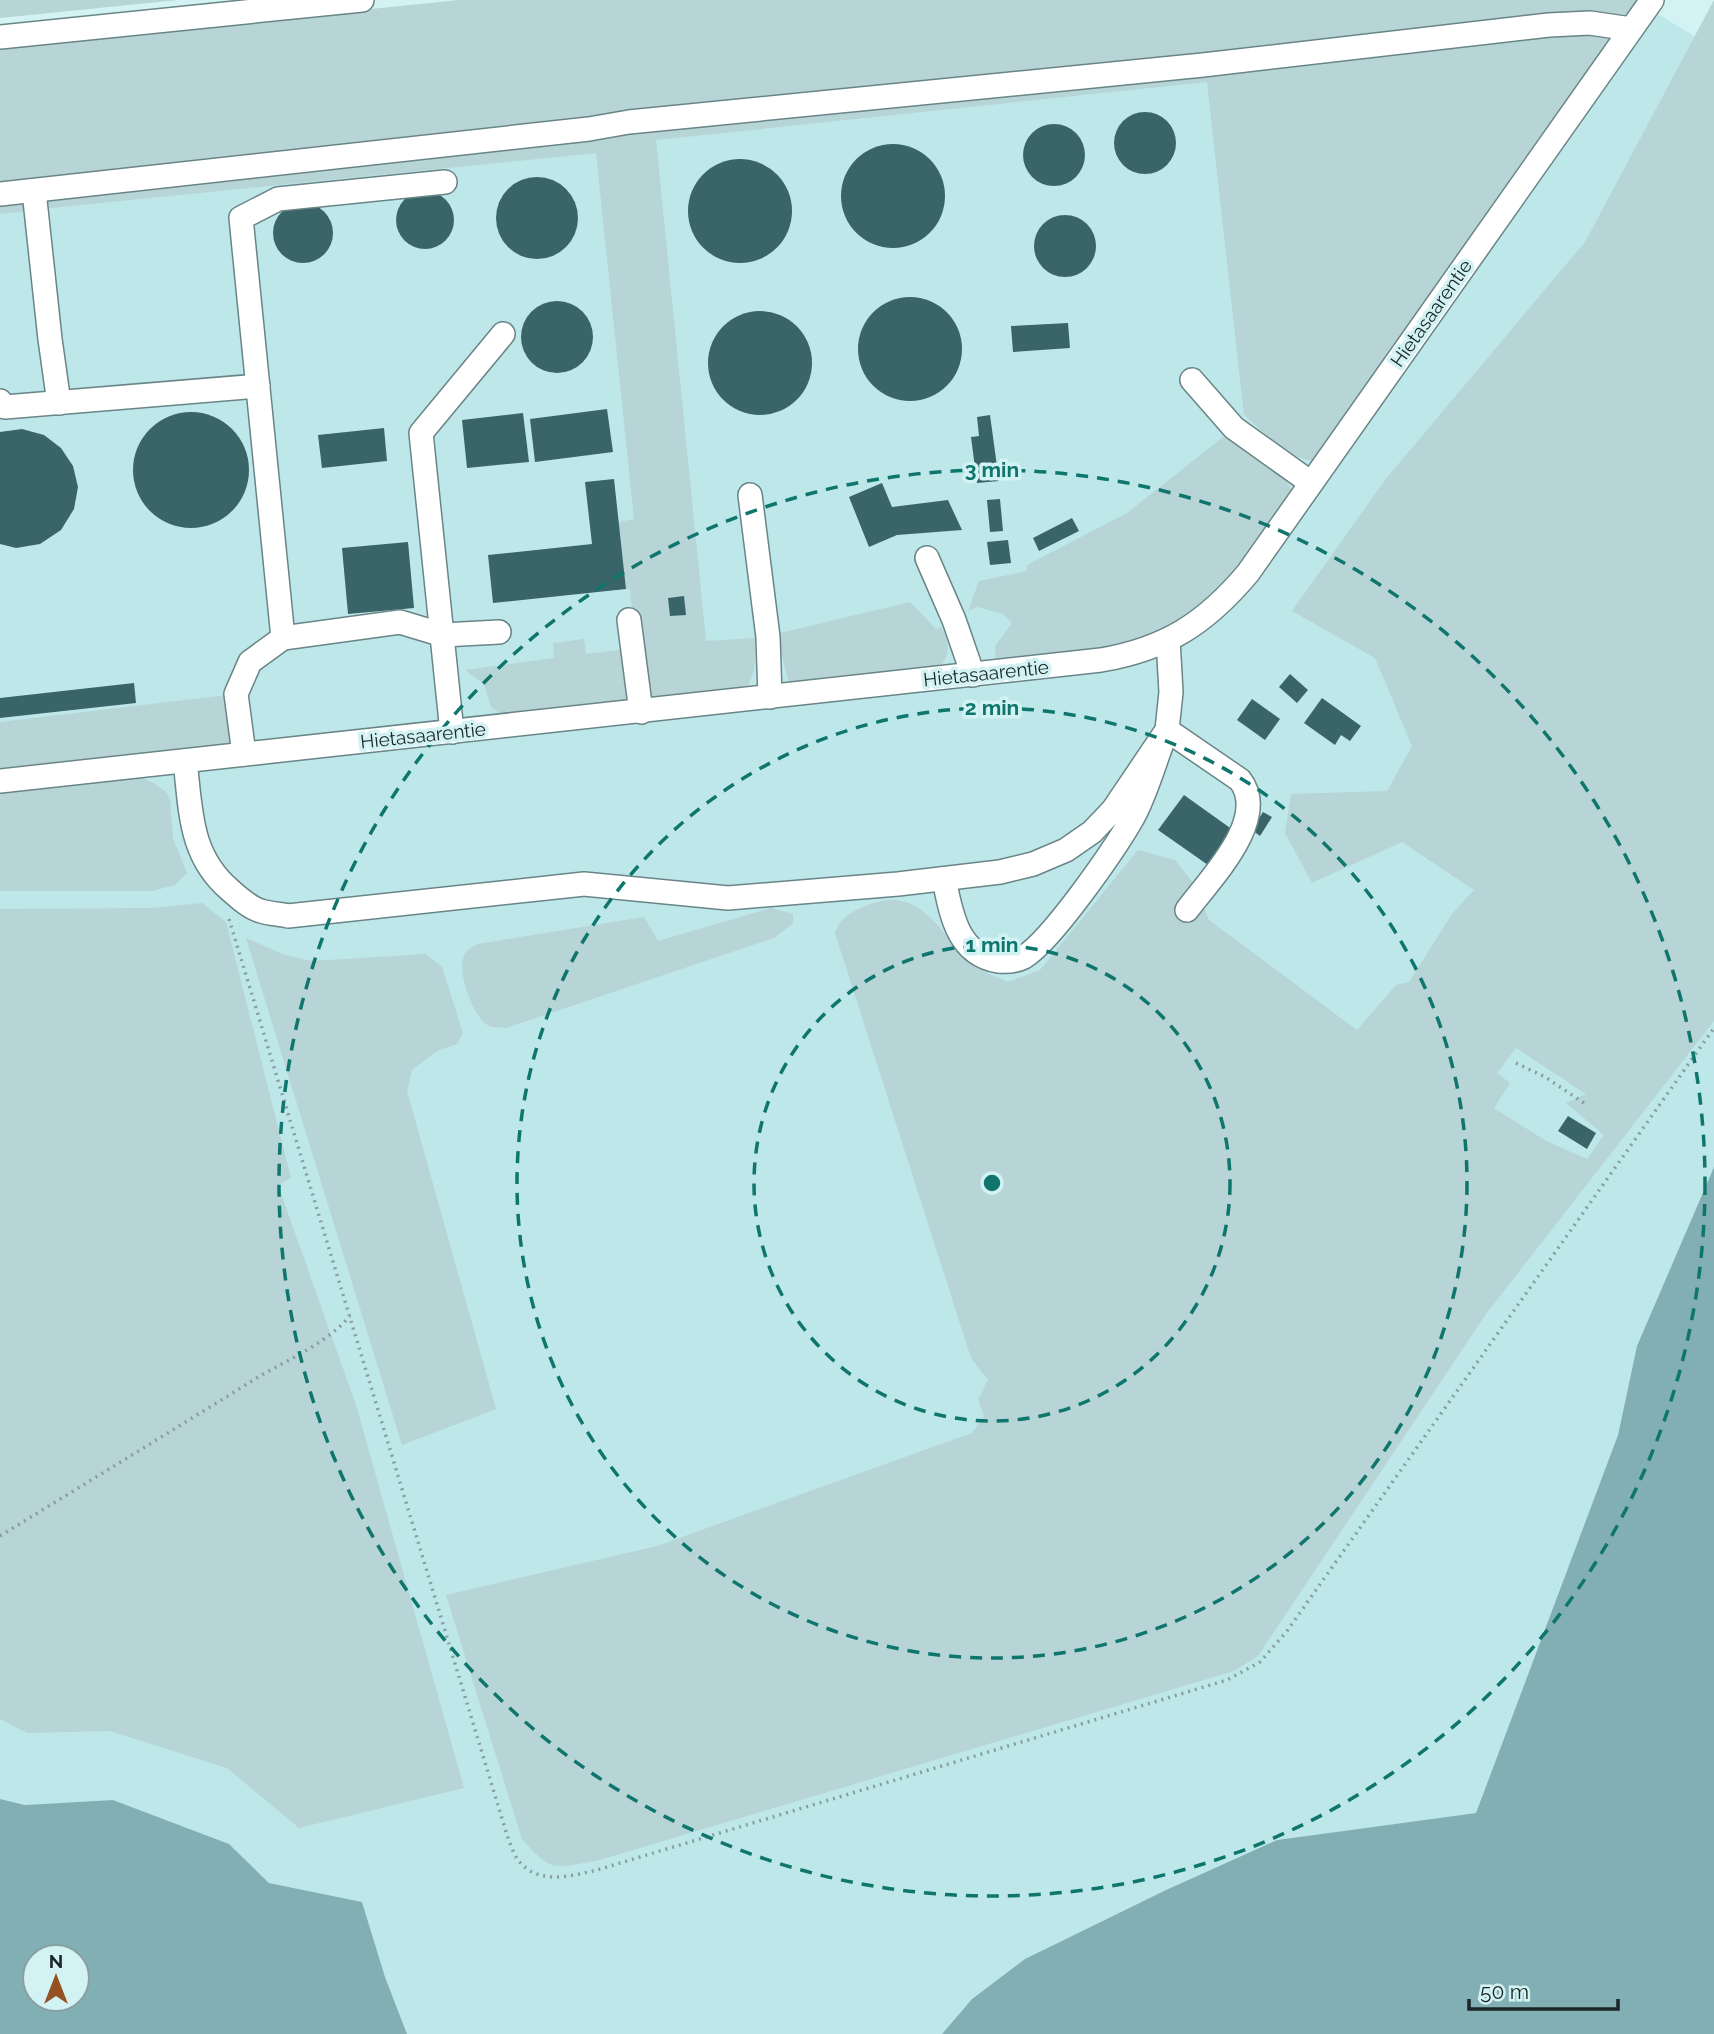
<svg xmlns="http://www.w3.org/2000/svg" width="1714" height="2034" font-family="Raleway,sans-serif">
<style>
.built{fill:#bee7ea}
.green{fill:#b7d4d7;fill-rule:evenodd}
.water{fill:#82afb3;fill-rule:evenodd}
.building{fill:#3a6568}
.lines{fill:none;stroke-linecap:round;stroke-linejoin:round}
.minor-casing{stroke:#698587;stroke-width:26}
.path{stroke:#879e9f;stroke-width:3.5;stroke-dasharray:2 5;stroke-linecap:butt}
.minor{stroke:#fff;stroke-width:23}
.ring{fill:none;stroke:#0f766e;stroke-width:3.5;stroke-dasharray:12 9}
.labels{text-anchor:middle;stroke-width:7;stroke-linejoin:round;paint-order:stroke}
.street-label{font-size:19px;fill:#1a2627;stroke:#d3f2f4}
.centre{fill:#0f766e;stroke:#d3f2f4;stroke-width:3.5}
.ring-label{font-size:21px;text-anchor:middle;font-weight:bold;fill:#0f766e;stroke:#d3f2f4;stroke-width:7;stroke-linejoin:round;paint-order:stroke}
</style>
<rect width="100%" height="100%" fill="#d3f2f4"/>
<!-- built -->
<polygon class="built" points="1634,0 1714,48 1714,1167 1637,1346 1618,1435 1476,1813 1277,1840 1166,1890 1025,1959 972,1999 942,2034 407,2034 385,1977 362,1902 269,1883 229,1844 113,1800 25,1805 0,1799 0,156"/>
<!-- green -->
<g class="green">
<polygon points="0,0 178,0 0,18"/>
<polygon points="459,0 1643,0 1632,16 1547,20 0,190 0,47"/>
<path d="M1714,0V1021L1486,1314L1258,1656L1234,1671L596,1861C552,1868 552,1873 522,1839L446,1595L657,1546L972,1433L984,1416L978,1400L988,1380L971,1358L835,933C841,917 851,912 866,906C923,882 939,936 974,965C983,973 998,977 1008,982L1040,970L1138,850L1175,860L1193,883L1209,920L1357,1030L1396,985L1409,982L1452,914L1474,890L1402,842L1312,883L1285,833L1291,794L1387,791L1412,746L1375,658L1292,611L1385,480L1585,242ZM1516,1048L1586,1094L1566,1103L1604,1135L1587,1159L1546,1141L1494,1108L1510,1083L1497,1073Z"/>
<path d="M1588,30L1603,33L1610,39L1322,455L1314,461C1286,458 1265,433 1244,415L1207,82L656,140L706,641L756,638L754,671L747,689L656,699L648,693L633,620L630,589H626L619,522L634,519L596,153L42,209L46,195Z"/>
<polygon points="17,198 27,211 0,214 0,199"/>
<path d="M1227,434L1284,479L1294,492C1240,564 1202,628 1108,649C1072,656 1033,657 996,661L995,646L1012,623L1003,614L977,607L968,611L979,581L1027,571V565L1127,513Z"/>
<path d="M910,602L936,629L941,627C950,641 951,657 938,669L789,683L776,634Z"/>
<polygon points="584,639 586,654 627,649 629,696 622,702 503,715 491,707 484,684 465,670 554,658 553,643"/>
<polygon points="227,695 233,739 224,746 0,771 0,722"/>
<polygon points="141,777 155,784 167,793 170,800 173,838 187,873 175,885 152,891 0,891 0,792"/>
<polygon points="202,903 226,922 291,1178 278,1185 356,1405 464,1788 299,1828 227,1768 110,1731 27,1733 0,1719 0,909 152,908"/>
<path d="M771,908L793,914V923L774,938L506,1028C501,1027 494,1028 489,1026C474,1019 458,974 463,959C466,950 470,948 478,944L644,917L658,941Z"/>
<polygon points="246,938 285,955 312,961 426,954 442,967 463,1033 457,1044 437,1051 412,1070 407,1091 496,1409 402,1445"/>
</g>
<!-- water -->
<g class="water">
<polygon points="1714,1167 1714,2034 942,2034 972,1999 1025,1959 1166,1890 1277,1840 1476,1813 1618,1435 1637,1346"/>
<path d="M0,1799L25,1805L113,1800L229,1844L269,1883L362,1902L385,1977L407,2034H0ZM77,1957V1999H35V1957Z"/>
</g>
<!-- building -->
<g class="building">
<circle cx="1145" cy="143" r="31"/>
<circle cx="1054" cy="155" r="31"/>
<circle cx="893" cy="196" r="52"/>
<circle cx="740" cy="211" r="52"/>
<circle cx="537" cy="218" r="41"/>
<circle cx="425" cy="220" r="29"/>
<circle cx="303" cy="233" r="30"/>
<circle cx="1065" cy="246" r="31"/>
<circle cx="910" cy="349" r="52"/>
<circle cx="557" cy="337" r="36"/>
<circle cx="760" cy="363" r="52"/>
<polygon points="1068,323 1070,348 1013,352 1011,326"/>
<polygon points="607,409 613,452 535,462 530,419"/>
<circle cx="191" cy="470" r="58"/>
<polygon points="523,413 529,462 467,468 462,420"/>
<polygon points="990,415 999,481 977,483 971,437 979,436 977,417"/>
<polygon points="384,428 387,461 322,468 318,435"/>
<polygon points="22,429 44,435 61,448 73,466 78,487 74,509 61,530 40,544 16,548 0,544 0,432"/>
<polygon points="614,479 626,589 493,603 488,555 592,544 585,482"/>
<polygon points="882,483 892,507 948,500 962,530 897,535 869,547 849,497"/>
<polygon points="1000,499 1003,531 990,532 987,500"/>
<polygon points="1072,518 1079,531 1039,551 1033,538"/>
<polygon points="1008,540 1011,563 990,565 987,542"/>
<polygon points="408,542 414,608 348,614 342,548"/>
<polygon points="684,596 686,615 670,616 668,598"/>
<polygon points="1290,674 1308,690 1297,703 1279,687"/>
<polygon points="134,683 136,703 0,718 0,698"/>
<polygon points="1322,698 1361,726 1350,741 1341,735 1335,745 1304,723"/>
<polygon points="1252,699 1280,719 1265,740 1237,720"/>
<polygon points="1184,795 1233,830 1208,865 1158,830"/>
<polygon points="1263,812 1272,817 1260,836 1252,830"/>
<polygon points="1568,1116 1596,1133 1587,1149 1558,1131"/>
</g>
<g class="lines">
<defs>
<g id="minor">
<polyline points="0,37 362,0"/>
<polyline points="34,191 50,339 59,403"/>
<polyline points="0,194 589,129 629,122 1203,65 1549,25 1590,23 1631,29"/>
<polyline points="1192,380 1234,428 1311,483"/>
<polyline points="0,401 5,407 258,386"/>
<polyline points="750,495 768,637 770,697"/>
<polyline points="927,558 954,620 973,675"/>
<polyline points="629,620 641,712"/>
<polyline points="283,638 400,622 443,635 499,632"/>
<polyline points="452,732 421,433 503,334"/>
<polyline points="244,754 236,694 250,662 283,638 241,218 278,199 445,182"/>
<path d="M185,761C191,810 189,855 230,890C239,898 250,908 261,911C270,914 280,914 288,916L584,884L728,898L898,884L1000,872L1033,864L1066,850L1092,832L1113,810L1167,730L1171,692L1168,640"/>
<path d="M0,781L1101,660C1166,649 1206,623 1248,573L1652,0"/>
<path d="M944,879C951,913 957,954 998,961C1007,962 1016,961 1024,957C1052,940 1114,850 1132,819C1146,795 1156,757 1167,730L1240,780C1270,819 1210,879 1187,910"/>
</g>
</defs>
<!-- minor casing -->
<use href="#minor" class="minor-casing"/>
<!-- path -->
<g class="path">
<path d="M229,919L507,1835C510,1843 513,1853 518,1860C538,1886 571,1876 597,1870L1227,1680L1260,1662L1287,1631L1714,1028"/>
<polyline points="1516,1063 1545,1077 1584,1103"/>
<path d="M0,1536C83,1485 165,1435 247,1384C281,1362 323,1347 350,1316"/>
</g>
<!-- minor -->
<use href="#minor" class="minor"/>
</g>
<!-- distance rings -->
<g class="ring">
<circle cx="992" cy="1183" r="238"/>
<circle cx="992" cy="1183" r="475"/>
<circle cx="992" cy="1183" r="713"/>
</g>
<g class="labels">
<!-- street labels -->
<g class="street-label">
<text transform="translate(1431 313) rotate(-55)" y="7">Hietasaarentie</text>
<text transform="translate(986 673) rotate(-6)" y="7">Hietasaarentie</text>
<text transform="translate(423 735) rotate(-6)" y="7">Hietasaarentie</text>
</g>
</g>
<circle cx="992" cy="1183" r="10" class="centre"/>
<g class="ring-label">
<text x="992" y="477">3 min</text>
<text x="992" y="715">2 min</text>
<text x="992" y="952">1 min</text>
</g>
<!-- north arrow -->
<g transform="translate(56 1978)"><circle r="33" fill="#d3f2f4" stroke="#89a0a2" stroke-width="2"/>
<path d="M0-5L12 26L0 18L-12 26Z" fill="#945121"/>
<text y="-10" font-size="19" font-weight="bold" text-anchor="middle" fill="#1a2627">N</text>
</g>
<!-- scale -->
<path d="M1469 1999v10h149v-10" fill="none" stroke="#1a2627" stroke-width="3.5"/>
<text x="1480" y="1999" font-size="21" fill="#1a2627" stroke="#d3f2f4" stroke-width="5" paint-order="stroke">50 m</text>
</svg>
